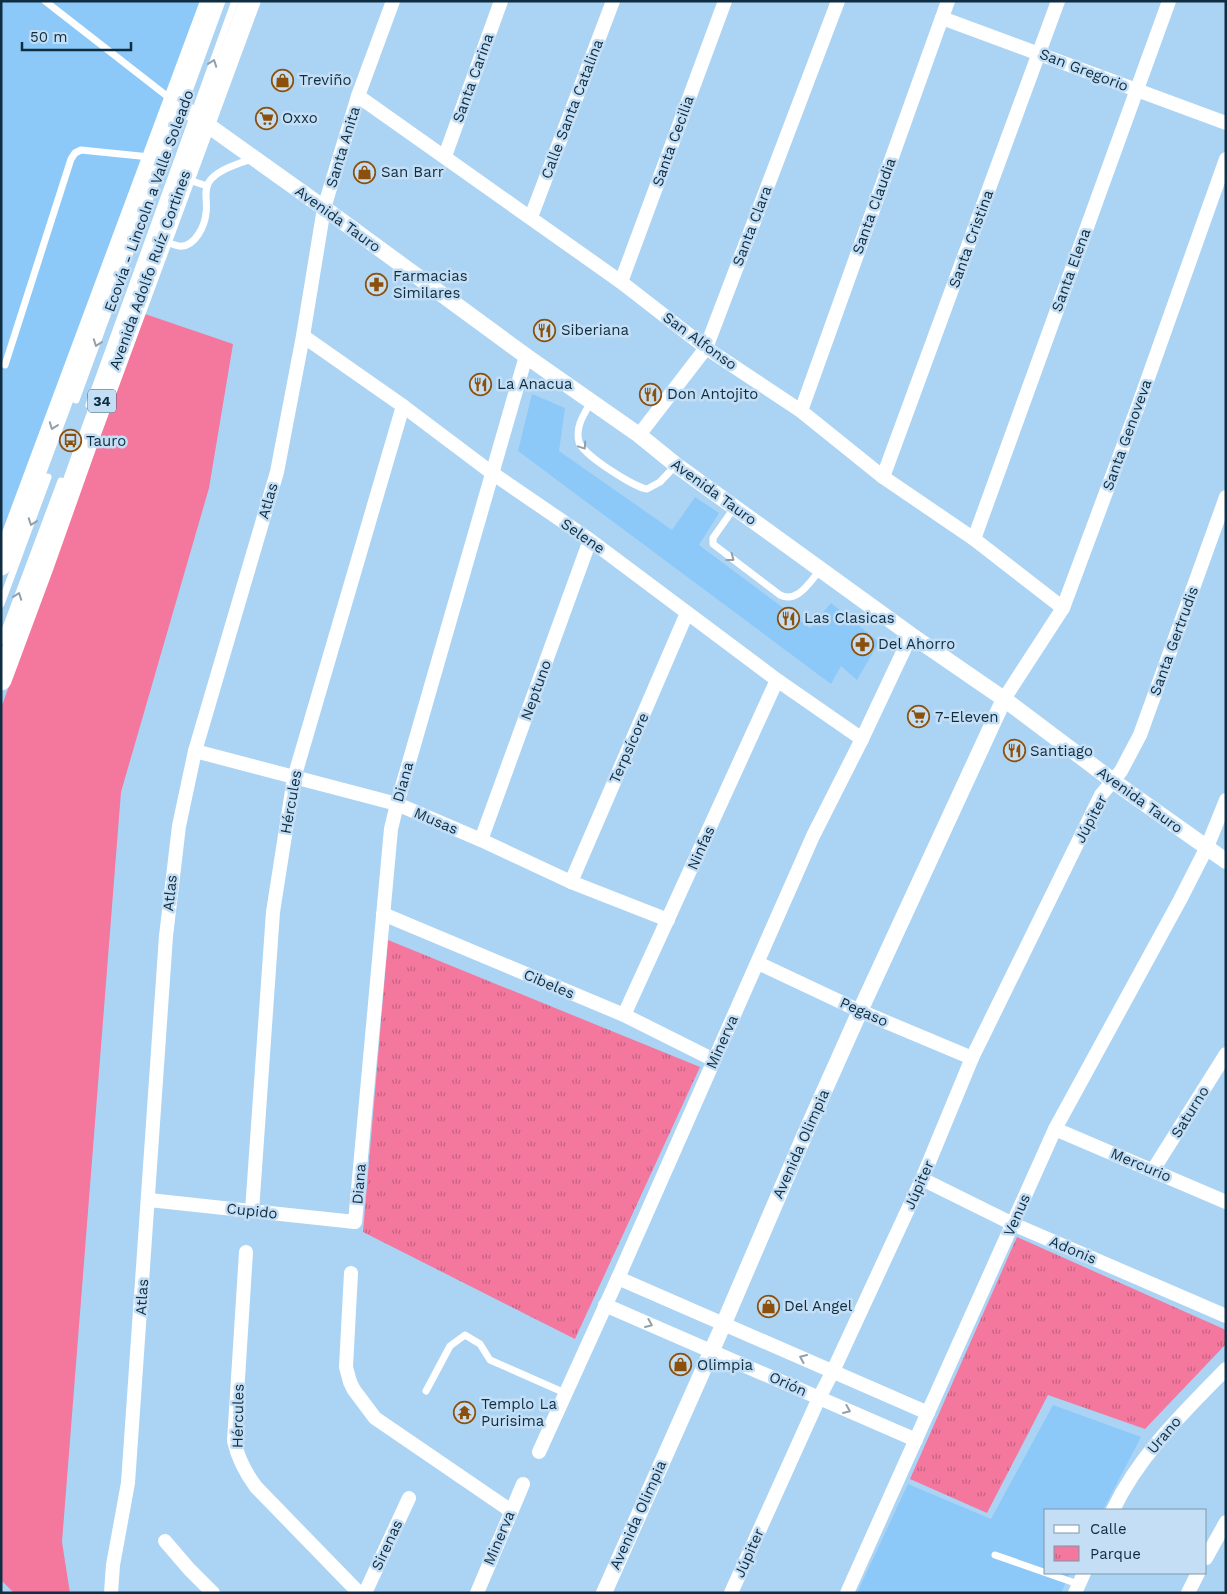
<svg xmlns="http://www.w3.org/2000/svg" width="1227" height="1594" font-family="'Work Sans',sans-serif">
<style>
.built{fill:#8cc9f8}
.grass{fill:#f4779e}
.park{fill:url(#park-tufts)}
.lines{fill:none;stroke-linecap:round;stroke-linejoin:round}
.service{stroke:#fff;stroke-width:7}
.minor{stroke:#fff;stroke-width:14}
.tertiary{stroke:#fff;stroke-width:16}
.primary{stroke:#fff;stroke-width:21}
.oneway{stroke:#93a0aa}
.labels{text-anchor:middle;stroke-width:5;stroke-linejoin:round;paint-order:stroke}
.shield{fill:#c4dff5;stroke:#456277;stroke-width:1}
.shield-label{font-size:14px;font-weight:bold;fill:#0f2d41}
.street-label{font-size:15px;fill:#0f2d41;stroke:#c4dff5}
.poi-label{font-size:15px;fill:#0f2d41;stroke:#c4dff5;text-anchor:start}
</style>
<defs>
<pattern id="park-tufts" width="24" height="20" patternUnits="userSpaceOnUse" patternTransform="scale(1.25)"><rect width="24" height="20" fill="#f4779e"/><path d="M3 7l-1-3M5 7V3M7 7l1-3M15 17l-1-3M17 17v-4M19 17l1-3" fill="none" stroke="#c46282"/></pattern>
</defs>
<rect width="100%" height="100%" fill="#abd4f4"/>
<!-- built -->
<g class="built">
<polygon points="1,1 202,1 1,548"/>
<polygon points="532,394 565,408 559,451 672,530 695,497 719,513 699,545 810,628 831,603 879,642 857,680 841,666 831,684 518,451"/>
<polygon points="1053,1405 1141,1437 1103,1510 1046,1510 1046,1573 1070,1573 1061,1593 857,1593 908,1484 991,1519"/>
</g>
<!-- grass -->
<polygon class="grass" points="145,314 233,344 209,488 121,792 62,1542 70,1593 14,1593 1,1580 1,708"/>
<!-- park -->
<g class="park">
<polygon points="388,940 700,1067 575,1339 363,1232"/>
<polygon points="1017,1237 1226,1330 1226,1344 1145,1429 1048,1395 987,1513 910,1479"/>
</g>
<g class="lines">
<!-- service -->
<g class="service">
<polyline points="45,1 172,100"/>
<polyline points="186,179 207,186"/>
<path d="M164,241C169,243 174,245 179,246C195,248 205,225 206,213C208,202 203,192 209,182C217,169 240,164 253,158"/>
<polyline points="5,365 71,159 75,153 81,150 150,157"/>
<polyline points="76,400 222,1"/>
<path d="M591,402C584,414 575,427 579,442C582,454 635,488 647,489L660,482L676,465"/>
<polyline points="89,405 235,1"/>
<path d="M734,508L713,538V544L780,595C798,604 810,581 821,569"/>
<polyline points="1,604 48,477"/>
<polyline points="1,641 61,481"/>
<polyline points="426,1391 450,1346 465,1335 480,1344 490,1360 565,1393"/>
<polyline points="995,1555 1078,1584"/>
</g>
<!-- minor -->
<g class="minor">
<polyline points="942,18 1226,123"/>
<polyline points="358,96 621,282 706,348 801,411 883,477 974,539 1063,608"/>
<polyline points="445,156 501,1"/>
<polyline points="531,217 613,1"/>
<polyline points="621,282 725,1"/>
<polyline points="303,336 403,406 492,473 590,540 777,680 862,739"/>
<polyline points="801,411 948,1"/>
<polyline points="639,435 706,348 838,1"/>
<polyline points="883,477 1058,1"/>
<polyline points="974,539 1169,1"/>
<polyline points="1004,699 1063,608 1137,409 1226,159"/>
<polyline points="195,751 397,804 481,840 571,882 668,920"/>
<polyline points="481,840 590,540"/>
<polyline points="571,882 687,613"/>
<polyline points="383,914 624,1015 714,1060"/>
<polyline points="758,963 860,1011 972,1058"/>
<polyline points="624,1015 777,680"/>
<polyline points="1055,1129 1226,1202"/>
<polyline points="1153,1170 1226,1054"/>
<polyline points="922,1179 1013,1224 1226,1316"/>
<polyline points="149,1200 355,1222 391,829 397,804 526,356"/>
<polyline points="252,1211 273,912 294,778 403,406"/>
<path d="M246,1252L234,1441C238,1459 245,1472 256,1487L359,1593"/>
<polyline points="351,1273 346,1367 350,1382 354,1390 375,1418 511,1511"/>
<polyline points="618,1278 928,1413"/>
<polyline points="605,1305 916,1440"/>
<polyline points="539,1452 618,1278 813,836 862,739 911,635"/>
<path d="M1113,1510C1139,1455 1184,1412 1226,1369"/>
<polyline points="165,1541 189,1569 213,1593"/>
<polyline points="1206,1558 1226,1522"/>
<polyline points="111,1593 113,1565 128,1483 166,936 179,826 195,751 277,472 303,336 324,208 358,96 393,1"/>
<polyline points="365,1593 409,1498"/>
<polyline points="477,1593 523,1484"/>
<polyline points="731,1593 819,1398 833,1371 922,1179 972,1058 1101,795 1121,771 1140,735 1226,497"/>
<polyline points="847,1593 1055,1129 1180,900 1207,847 1226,800"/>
<polyline points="1075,1593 1084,1573"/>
<polyline points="1188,1593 1198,1573"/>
</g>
<!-- tertiary -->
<g class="tertiary">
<polyline points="174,101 324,208 526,356 639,435 676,465 911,635 1004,699 1113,781 1226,861"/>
<polyline points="604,1593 724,1323 805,1134 860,1011 1004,699"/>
</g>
<!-- primary -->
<g class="primary">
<polyline points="1,565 211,1"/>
<polyline points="1,680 43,567 92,429 250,1"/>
</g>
</g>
<!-- one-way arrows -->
<defs><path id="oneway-chevron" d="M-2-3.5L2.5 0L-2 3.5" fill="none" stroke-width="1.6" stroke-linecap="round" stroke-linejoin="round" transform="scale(1.25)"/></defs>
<g class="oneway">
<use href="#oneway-chevron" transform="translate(213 63) rotate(-70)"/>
<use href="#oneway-chevron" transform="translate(97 343) rotate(110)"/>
<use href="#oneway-chevron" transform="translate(53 426) rotate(110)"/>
<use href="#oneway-chevron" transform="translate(583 446) rotate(56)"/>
<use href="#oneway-chevron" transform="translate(32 522) rotate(110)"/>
<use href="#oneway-chevron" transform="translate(731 558) rotate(37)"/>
<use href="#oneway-chevron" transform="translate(18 596) rotate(-70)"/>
<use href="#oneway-chevron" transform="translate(649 1324) rotate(23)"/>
<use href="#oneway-chevron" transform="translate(803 1358) rotate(-156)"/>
<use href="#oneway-chevron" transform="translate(847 1410) rotate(23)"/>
</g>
<!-- icons -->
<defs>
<symbol id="shop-ring" viewBox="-11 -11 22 22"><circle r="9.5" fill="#c4dff5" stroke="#8b510c" stroke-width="1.5"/><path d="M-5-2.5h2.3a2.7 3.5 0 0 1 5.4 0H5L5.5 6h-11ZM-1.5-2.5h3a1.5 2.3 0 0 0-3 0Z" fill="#8b510c"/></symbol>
<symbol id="supermarket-ring" viewBox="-11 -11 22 22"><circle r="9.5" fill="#c4dff5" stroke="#8b510c" stroke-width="1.5"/><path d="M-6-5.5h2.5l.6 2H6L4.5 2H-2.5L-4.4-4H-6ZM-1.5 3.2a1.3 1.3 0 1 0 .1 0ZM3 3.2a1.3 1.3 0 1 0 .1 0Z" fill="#8b510c"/></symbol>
<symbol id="pharmacy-ring" viewBox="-11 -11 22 22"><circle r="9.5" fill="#c4dff5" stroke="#8b510c" stroke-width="1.5"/><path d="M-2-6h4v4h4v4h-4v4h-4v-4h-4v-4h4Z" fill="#8b510c"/></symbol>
<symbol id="restaurant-ring" viewBox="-11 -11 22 22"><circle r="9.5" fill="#c4dff5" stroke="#8b510c" stroke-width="1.5"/><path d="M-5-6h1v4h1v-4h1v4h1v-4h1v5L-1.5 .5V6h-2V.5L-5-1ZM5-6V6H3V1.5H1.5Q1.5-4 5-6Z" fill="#8b510c"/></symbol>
<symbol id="bus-ring" viewBox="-11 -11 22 22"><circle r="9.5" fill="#c4dff5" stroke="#8b510c" stroke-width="1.5"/><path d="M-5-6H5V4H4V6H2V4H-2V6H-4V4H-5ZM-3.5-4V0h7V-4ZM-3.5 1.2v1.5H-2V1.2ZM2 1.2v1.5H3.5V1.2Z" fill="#8b510c"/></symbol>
<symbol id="temple-ring" viewBox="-11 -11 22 22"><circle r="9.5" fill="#c4dff5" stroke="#8b510c" stroke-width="1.5"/><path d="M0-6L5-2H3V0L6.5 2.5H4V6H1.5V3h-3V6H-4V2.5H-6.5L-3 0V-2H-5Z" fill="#8b510c"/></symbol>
</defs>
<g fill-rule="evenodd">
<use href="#shop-ring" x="270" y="68" width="25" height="25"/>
<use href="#supermarket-ring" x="254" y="106" width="25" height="25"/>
<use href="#shop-ring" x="352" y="160" width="25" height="25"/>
<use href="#pharmacy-ring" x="364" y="272" width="25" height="25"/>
<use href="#restaurant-ring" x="532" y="318" width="25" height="25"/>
<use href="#restaurant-ring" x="468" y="372" width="25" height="25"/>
<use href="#restaurant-ring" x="638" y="382" width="25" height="25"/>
<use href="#bus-ring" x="58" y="428" width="25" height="25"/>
<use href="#restaurant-ring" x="776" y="606" width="25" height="25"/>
<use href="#pharmacy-ring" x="850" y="632" width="25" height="25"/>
<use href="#supermarket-ring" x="906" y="704" width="25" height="25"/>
<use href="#restaurant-ring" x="1002" y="738" width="25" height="25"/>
<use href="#shop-ring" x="756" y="1294" width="25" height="25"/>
<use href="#shop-ring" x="668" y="1352" width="25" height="25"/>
<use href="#temple-ring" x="452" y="1400" width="25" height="25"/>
</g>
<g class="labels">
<!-- shield labels -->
<rect class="shield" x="88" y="389.5" width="28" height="23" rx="4"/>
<g class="shield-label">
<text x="102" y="406">34</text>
</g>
<!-- street labels -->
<g class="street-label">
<text transform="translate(1084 70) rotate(21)" y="5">San Gregorio</text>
<text transform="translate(473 78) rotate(-70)" y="5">Santa Carina</text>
<text transform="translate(572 109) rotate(-69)" y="5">Calle Santa Catalina</text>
<text transform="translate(673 141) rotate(-70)" y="5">Santa Cecilia</text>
<text transform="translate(343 147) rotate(-73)" y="5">Santa Anita</text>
<text transform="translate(149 201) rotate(-70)" y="5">Ecovía - Lincoln a Valle Soleado</text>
<text transform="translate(874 206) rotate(-70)" y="5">Santa Claudia</text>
<text transform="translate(338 219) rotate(36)" y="5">Avenida Tauro</text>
<text transform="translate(752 226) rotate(-69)" y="5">Santa Clara</text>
<text transform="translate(971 239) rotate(-70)" y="5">Santa Cristina</text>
<text transform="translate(150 270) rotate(-70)" y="5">Avenida Adolfo Ruíz Cortines</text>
<text transform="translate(1071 270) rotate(-70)" y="5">Santa Elena</text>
<text transform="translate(700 341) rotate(36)" y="5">San Alfonso</text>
<text transform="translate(1127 435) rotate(-70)" y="5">Santa Genoveva</text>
<text transform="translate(714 492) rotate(36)" y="5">Avenida Tauro</text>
<text transform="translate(268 501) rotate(-74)" y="5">Atlas</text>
<text transform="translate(583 536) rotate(35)" y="5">Selene</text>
<text transform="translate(1174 641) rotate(-70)" y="5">Santa Gertrudis</text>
<text transform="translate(536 690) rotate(-70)" y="5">Neptuno</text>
<text transform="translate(629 748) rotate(-66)" y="5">Terpsícore</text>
<text transform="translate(403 782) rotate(-74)" y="5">Diana</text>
<text transform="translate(1140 800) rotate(36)" y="5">Avenida Tauro</text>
<text transform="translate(291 802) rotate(-80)" y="5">Hércules</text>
<text transform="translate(1091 819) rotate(-62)" y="5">Júpiter</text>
<text transform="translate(436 821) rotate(23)" y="5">Musas</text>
<text transform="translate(701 848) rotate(-66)" y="5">Ninfas</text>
<text transform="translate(170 893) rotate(-84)" y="5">Atlas</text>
<text transform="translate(549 984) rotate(23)" y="5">Cibeles</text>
<text transform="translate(864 1012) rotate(24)" y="5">Pegaso</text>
<text transform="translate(722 1042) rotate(-66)" y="5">Minerva</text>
<text transform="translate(1190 1112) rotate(-58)" y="5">Saturno</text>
<text transform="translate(801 1144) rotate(-66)" y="5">Avenida Olimpia</text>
<text transform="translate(1141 1165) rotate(23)" y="5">Mercurio</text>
<text transform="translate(359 1184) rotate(-85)" y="5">Diana</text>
<text transform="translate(919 1185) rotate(-66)" y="5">Júpiter</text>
<text transform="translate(252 1211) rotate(6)" y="5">Cupido</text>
<text transform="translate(1017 1215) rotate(-66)" y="5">Venus</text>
<text transform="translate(1073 1250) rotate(23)" y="5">Adonis</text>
<text transform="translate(142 1297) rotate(-86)" y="5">Atlas</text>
<text transform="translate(788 1384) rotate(24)" y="5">Orión</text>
<text transform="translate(238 1416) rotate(-89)" y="5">Hércules</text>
<text transform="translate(1164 1435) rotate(-50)" y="5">Urano</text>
<text transform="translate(638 1515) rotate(-66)" y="5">Avenida Olimpia</text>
<text transform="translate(499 1538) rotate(-67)" y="5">Minerva</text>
<text transform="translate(387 1545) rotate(-65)" y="5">Sirenas</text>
<text transform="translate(749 1553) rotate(-66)" y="5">Júpiter</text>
</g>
<!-- poi labels -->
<g class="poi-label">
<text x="299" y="85">Treviño</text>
<text x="282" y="123">Oxxo</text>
<text x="381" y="177">San Barr</text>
<text x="393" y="281">Farmacias<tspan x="393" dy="17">Similares</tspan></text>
<text x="561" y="335">Siberiana</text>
<text x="497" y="389">La Anacua</text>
<text x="667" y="399">Don Antojito</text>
<text x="86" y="446">Tauro</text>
<text x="804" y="623">Las Clasicas</text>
<text x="878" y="649">Del Ahorro</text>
<text x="935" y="722">7-Eleven</text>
<text x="1030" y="756">Santiago</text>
<text x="784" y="1311">Del Angel</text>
<text x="697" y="1370">Olimpia</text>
<text x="481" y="1409">Templo La<tspan x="481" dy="17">Purisima</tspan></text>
</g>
</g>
<!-- border -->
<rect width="1227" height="1594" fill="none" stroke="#0f2d41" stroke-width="5"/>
<!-- legend -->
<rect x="1044" y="1509" width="162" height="65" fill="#c4dff5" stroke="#7c98ad"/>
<rect x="1054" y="1525" width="25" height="8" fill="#ffffff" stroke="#7c98ad"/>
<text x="1090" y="1534" font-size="15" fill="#0f2d41">Calle</text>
<rect x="1054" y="1546" width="25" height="15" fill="url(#park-tufts)" stroke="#7c98ad"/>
<text x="1090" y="1559" font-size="15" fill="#0f2d41">Parque</text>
<!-- scale -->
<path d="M22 42v8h109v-8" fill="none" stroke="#0f2d41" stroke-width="2.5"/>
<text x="30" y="42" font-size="15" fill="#0f2d41" stroke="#c4dff5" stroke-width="4" paint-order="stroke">50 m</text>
</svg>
